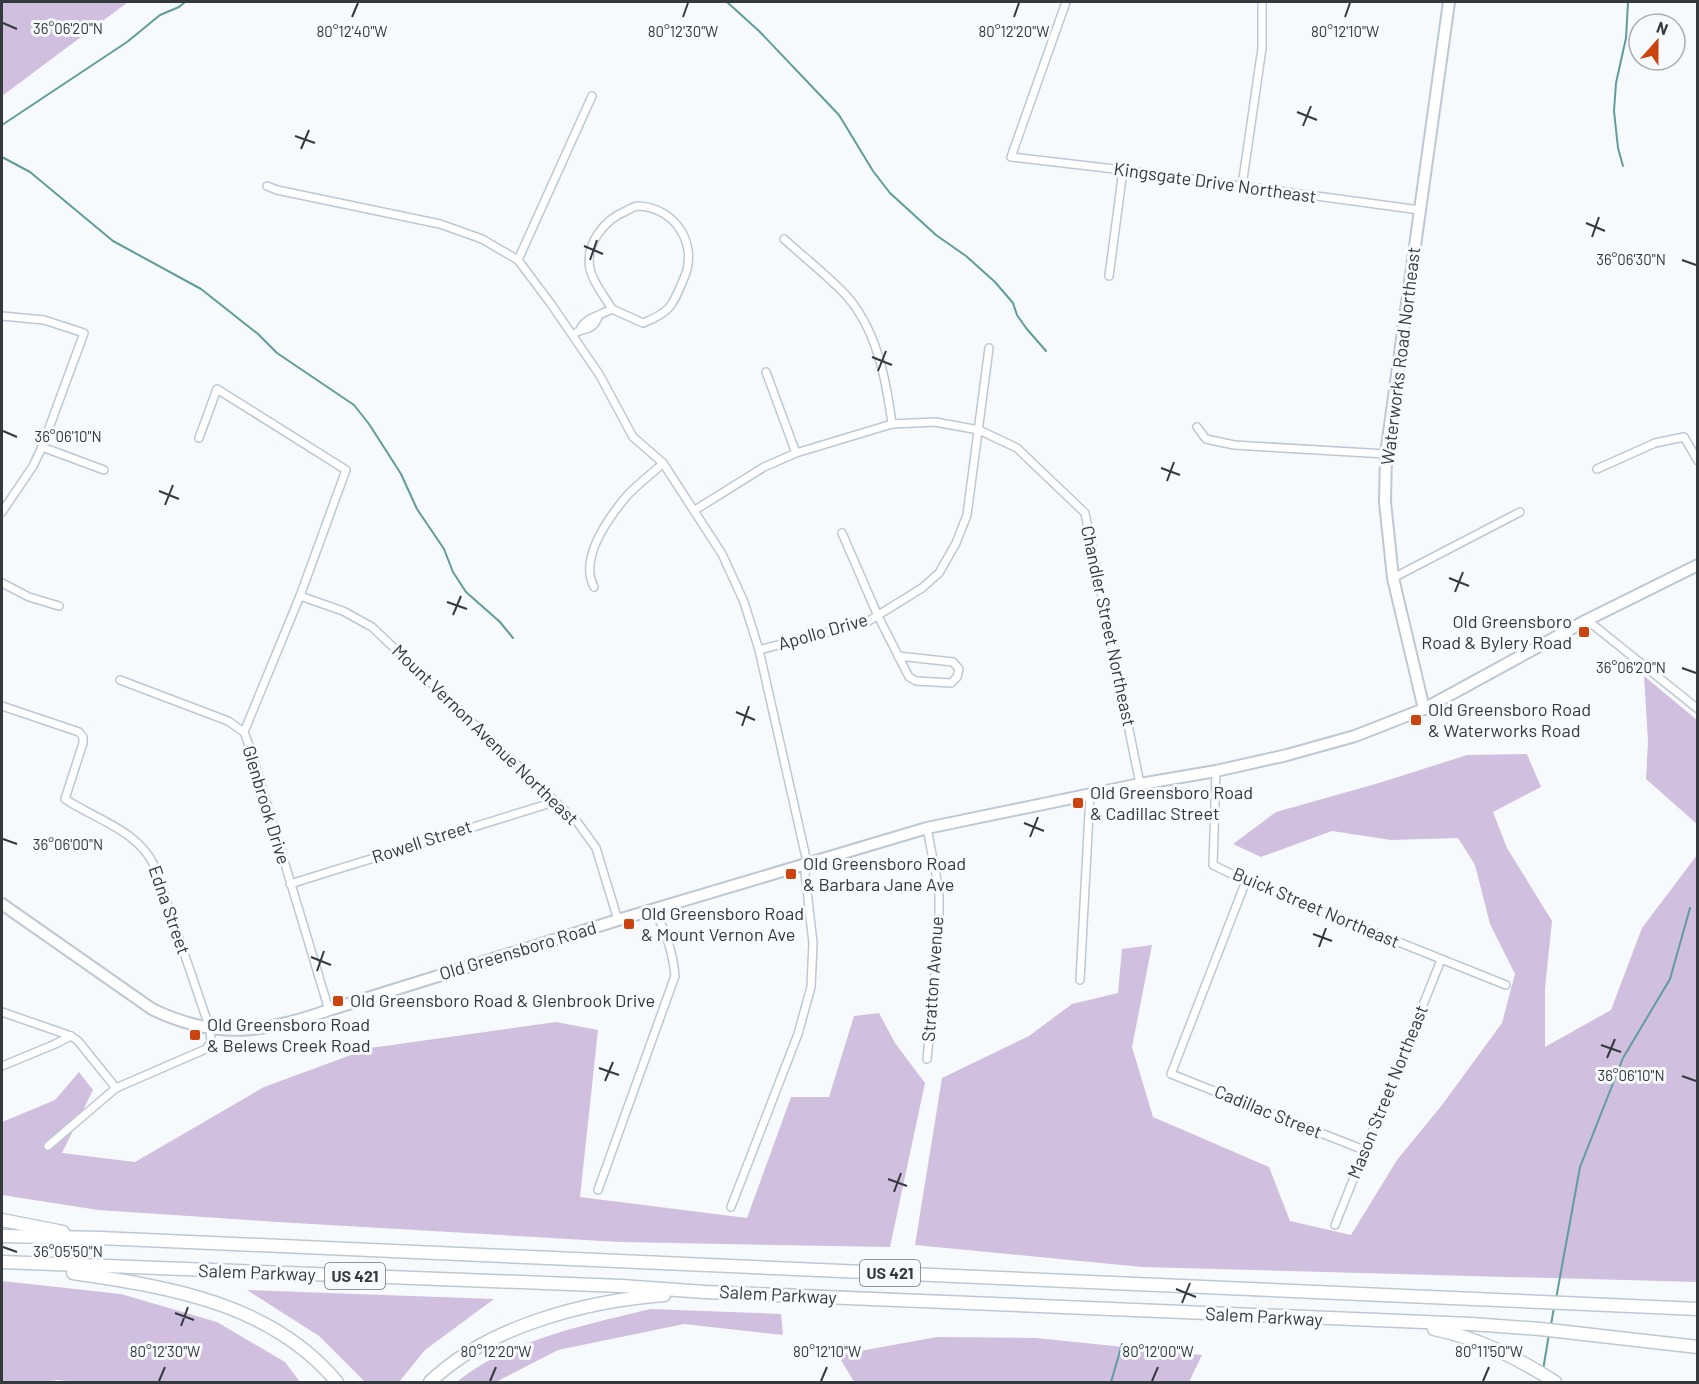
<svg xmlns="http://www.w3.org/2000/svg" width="1699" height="1384" font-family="Barlow,sans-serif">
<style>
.green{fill:#d1bfe0}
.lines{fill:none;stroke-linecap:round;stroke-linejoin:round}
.stream{stroke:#619c9c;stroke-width:2}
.street-casing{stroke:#bcc8d5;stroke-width:10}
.secondary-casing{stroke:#bcc8d5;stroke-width:14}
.highway-casing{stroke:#bcc8d5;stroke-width:15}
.street{stroke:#fff;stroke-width:7}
.secondary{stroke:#fff;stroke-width:10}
.highway{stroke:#fff;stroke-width:12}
.ticks{fill:none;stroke:#34393e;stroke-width:2}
.poi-dot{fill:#cb4410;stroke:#f7fafc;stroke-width:2}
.labels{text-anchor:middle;stroke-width:6;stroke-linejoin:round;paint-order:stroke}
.shield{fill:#f7fafc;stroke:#6e7377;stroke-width:1.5}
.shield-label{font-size:16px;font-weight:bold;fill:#34393e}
.street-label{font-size:18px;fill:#34393e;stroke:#f7fafc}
.poi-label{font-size:18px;fill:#34393e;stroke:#f7fafc;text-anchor:start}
.ticks-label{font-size:15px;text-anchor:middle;fill:#34393e;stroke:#f7fafc;stroke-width:6;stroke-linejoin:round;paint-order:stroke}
</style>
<rect width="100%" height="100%" fill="#f7fafc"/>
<!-- green -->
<g class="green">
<polygon points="2,2 128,2 2,96"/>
<polygon points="1644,676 1697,720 1697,824 1646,779 1648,741"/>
<polygon points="1527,754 1541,787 1493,812 1507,848 1552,921 1545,989 1545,1047 1611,1010 1642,928 1697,855 1697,1282 1142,1267 915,1245 942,1078 1029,1036 1072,1004 1118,993 1122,949 1152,945 1132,1047 1153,1117 1269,1167 1290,1221 1351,1235 1397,1160 1442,1105 1502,1023 1515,974 1490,924 1475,865 1458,838 1391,840 1332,831 1261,857 1233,844 1276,812 1379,783 1467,755"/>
<polygon points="879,1013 895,1043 925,1083 890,1247 620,1242 277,1222 98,1210 2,1195 2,1122 55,1100 79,1072 93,1090 62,1153 135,1162 264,1087 370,1048 556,1022 598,1030 580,1197 747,1218 791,1097 829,1097 854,1016"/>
<polygon points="2,1281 121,1294 217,1322 285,1362 300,1382 73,1382 58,1380 46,1382 2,1382"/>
<polygon points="247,1290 494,1299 425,1350 399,1382 365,1382 319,1336"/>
<path d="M651,1309L781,1314L783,1335L684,1324L558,1350L496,1382H457C503,1342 592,1323 651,1309Z"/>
<polygon points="937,1337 1036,1338 1202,1355 1189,1382 854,1382 838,1355"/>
</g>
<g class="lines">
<!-- stream -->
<g class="stream">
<polyline points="727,2 759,31 839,115 873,171 890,193 936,235 966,256 995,282 1013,303 1017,315 1026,328 1046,351"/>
<polyline points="2,125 127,42 160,15 179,7 185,2"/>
<polyline points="2,157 30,172 113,241 201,289 258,334 277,353 354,405 369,424 387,452 401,474 417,509 444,549 453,572 466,592 500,622 513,638"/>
<polyline points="1623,166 1618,148 1614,111 1616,83 1626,38 1628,2"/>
<polyline points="1556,1299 1580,1167 1623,1058 1670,979 1690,908"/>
<polyline points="1551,1325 1554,1307"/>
<polyline points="1543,1370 1549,1334"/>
<polyline points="1111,1382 1122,1344"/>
</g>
<defs>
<g id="street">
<polyline points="1066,2 1011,157 1123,170 1420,210"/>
<polyline points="267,186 277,190 440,224 482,239 518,260 551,304 599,374 633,437 663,463 722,554 744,602 759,650 807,862 805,873 813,943 811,987 798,1034 731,1207"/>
<polyline points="1242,186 1262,48 1262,2"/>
<path d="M784,239C804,257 824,273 843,292C876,326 886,378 892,424"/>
<polyline points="518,260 592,96"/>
<polyline points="1109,276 1123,170"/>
<polyline points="2,316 44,320 84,333 42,447 33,466 2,512"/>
<path d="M580,330C584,318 601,315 612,309L643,323C671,312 673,305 684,278C699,245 675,207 638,206C634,206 630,209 626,211C604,220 585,244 590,269C593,283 605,297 612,309"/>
<path d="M577,332C587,328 594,329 598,317"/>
<polyline points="766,372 796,453"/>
<polyline points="1197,427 1206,439 1234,445 1386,454"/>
<polyline points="199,438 217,389 346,470 300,596 244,732 250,748 329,1010"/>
<polyline points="42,447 104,470"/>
<polyline points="1597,469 1655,443 1684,437 1698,461"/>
<polyline points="695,510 764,467 796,453 892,424 935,422 979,430 1017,448 1085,513 1140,784"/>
<polyline points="842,533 878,616 909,677 916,681 951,683 957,677 959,669 953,662 898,656"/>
<polyline points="1393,578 1520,512"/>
<polyline points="2,583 29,597 59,606"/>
<path d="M594,587C579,559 607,520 625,498C636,485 651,475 663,463"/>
<polyline points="300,596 343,611 372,627 578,823 596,848 618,920"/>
<polyline points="1587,620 1698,709"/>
<polyline points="759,650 867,622 922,588 939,573 956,543 967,515 989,348"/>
<polyline points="120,680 228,721 244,732"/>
<path d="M2,706L79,732L83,737V743L65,799C95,819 137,830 154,865L210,1029L211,1042L206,1049L116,1088L48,1146"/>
<polyline points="1216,771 1213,865 1246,881 1506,985"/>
<polyline points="927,828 939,891 939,933 927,1059"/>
<polyline points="1246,881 1171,1074 1364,1150"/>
<polyline points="290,884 554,802"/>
<polyline points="1080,980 1090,795"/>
<polyline points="2,1012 71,1036 78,1041 116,1088"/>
<polyline points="2,1066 53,1045 71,1036"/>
<path d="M598,1190L675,976C673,951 665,931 654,909"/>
<polyline points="1335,1225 1441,960"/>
</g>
<g id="secondary">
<polyline points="1424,709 1393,578 1385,502 1386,454 1449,2"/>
<path d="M2,904L152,1009C215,1040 265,1033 329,1010L618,920L927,828L1140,784L1216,771L1287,755L1355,736L1424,709L1587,620L1698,565"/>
</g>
<g id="highway">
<polyline points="2,1220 63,1232"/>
<polyline points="2,1236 100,1238 1698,1309"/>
<polyline points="2,1262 621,1286 705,1292 1471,1324 1540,1329 1698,1347"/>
<path d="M73,1273C169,1287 271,1303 337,1382"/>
<path d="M1434,1329C1478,1338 1518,1358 1555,1382"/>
<path d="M430,1382C488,1326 586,1301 664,1295"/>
</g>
</defs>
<!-- street casing -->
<use href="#street" class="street-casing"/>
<!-- secondary casing -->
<use href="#secondary" class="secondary-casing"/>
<!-- highway casing -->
<use href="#highway" class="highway-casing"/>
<!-- street -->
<use href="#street" class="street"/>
<!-- secondary -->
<use href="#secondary" class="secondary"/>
<!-- highway -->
<use href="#highway" class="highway"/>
</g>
<!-- ticks -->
<path class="ticks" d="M352,17L358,3M683,17L688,3M1014,17L1019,3M1345,17L1350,3M3,23L17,29M1297,112L1317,120M1303,126L1311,106M295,136L315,143M301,149L309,130M1586,223L1605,231M1592,237L1599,217M584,246L603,254M590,260L597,240M1682,260L1696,265M872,357L892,365M878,371L886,351M3,431L17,437M1161,468L1180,475M1167,481L1174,462M159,491L179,499M165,505L173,485M1449,578L1469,586M1455,592L1463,572M447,602L467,609M453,615L461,596M1682,668L1696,673M736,712L755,720M742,726L749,706M1024,823L1044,831M1030,837L1038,817M3,839L17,844M1313,934L1332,941M1319,947L1326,928M311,957L331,965M317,971L324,951M1601,1045L1621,1052M1607,1058L1615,1039M599,1068L619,1075M1682,1076L1696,1081M605,1081L613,1062M888,1179L907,1186M894,1192L901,1173M3,1247L17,1252M1176,1289L1196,1297M1182,1303L1190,1283M175,1313L194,1320M181,1326L188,1307M159,1381L165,1367M490,1381L496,1367M821,1381L827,1367M1152,1381L1158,1367M1483,1381L1489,1367"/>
<!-- markers -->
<g class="poi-dot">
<rect x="1578" y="626" width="12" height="12" rx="3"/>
<rect x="1410" y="714" width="12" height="12" rx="3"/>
<rect x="1072" y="797" width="12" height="12" rx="3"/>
<rect x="785" y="868" width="12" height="12" rx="3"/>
<rect x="623" y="918" width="12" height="12" rx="3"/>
<rect x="332" y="995" width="12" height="12" rx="3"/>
<rect x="189" y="1029" width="12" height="12" rx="3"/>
</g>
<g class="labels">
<!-- shield labels -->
<g class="shield">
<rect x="860" y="1260" width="60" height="26" rx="4.5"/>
<rect x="325" y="1263" width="60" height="26" rx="4.5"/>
</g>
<g class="shield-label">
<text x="890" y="1279">US 421</text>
<text x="355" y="1282">US 421</text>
</g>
<!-- street labels -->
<g class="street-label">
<text transform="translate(1215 183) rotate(8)" y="6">Kingsgate Drive Northeast</text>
<text transform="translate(1401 356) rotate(-83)" y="6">Waterworks Road Northeast</text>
<text transform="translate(1108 626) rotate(78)" y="6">Chandler Street Northeast</text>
<text transform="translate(823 632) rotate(-16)" y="6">Apollo Drive</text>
<text transform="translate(485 735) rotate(44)" y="6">Mount Vernon Avenue Northeast</text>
<text transform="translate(266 805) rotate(73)" y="6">Glenbrook Drive</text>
<text transform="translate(422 842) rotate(-18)" y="6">Rowell Street</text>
<text transform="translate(1316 908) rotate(23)" y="6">Buick Street Northeast</text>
<text transform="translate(169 910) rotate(71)" y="6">Edna Street</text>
<text transform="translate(518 951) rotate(-17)" y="6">Old Greensboro Road</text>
<text transform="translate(933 979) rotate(-86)" y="6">Stratton Avenue</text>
<text transform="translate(1388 1092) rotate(-68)" y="6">Mason Street Northeast</text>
<text transform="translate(1268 1112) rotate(22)" y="6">Cadillac Street</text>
<text transform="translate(257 1273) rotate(2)" y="6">Salem Parkway</text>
<text transform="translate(778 1295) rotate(3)" y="6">Salem Parkway</text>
<text transform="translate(1264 1317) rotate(3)" y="6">Salem Parkway</text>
</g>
<!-- poi labels -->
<g class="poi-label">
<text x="1572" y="628" text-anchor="end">Old Greensboro<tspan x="1572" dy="21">Road &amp; Bylery Road</tspan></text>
<text x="1428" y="716">Old Greensboro Road<tspan x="1428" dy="21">&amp; Waterworks Road</tspan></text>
<text x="1090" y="799">Old Greensboro Road<tspan x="1090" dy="21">&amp; Cadillac Street</tspan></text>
<text x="803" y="870">Old Greensboro Road<tspan x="803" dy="21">&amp; Barbara Jane Ave</tspan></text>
<text x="641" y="920">Old Greensboro Road<tspan x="641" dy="21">&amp; Mount Vernon Ave</tspan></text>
<text x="350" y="1007">Old Greensboro Road &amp; Glenbrook Drive</text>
<text x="207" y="1031">Old Greensboro Road<tspan x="207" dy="21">&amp; Belews Creek Road</tspan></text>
</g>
</g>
<g class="ticks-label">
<text x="68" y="34">36°06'20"N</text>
<text x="1014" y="37">80°12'20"W</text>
<text x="1345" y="37">80°12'10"W</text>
<text x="352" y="37">80°12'40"W</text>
<text x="683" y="37">80°12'30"W</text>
<text x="1631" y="265">36°06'30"N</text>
<text x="68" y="442">36°06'10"N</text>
<text x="1631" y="673">36°06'20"N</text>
<text x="68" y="850">36°06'00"N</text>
<text x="1631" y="1081">36°06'10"N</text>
<text x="68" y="1257">36°05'50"N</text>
<text x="165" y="1357">80°12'30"W</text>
<text x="496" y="1357">80°12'20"W</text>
<text x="827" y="1357">80°12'10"W</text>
<text x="1158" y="1357">80°12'00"W</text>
<text x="1489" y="1357">80°11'50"W</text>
</g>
<!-- border -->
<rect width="1699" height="1384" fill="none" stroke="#34393e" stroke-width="6"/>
<!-- north arrow -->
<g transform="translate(1657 42) rotate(21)"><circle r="28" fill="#f7fafc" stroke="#a9adb0" stroke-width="1.5"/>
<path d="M0-4.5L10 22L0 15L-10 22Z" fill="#cb4410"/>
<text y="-9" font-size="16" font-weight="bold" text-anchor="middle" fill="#34393e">N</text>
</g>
</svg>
